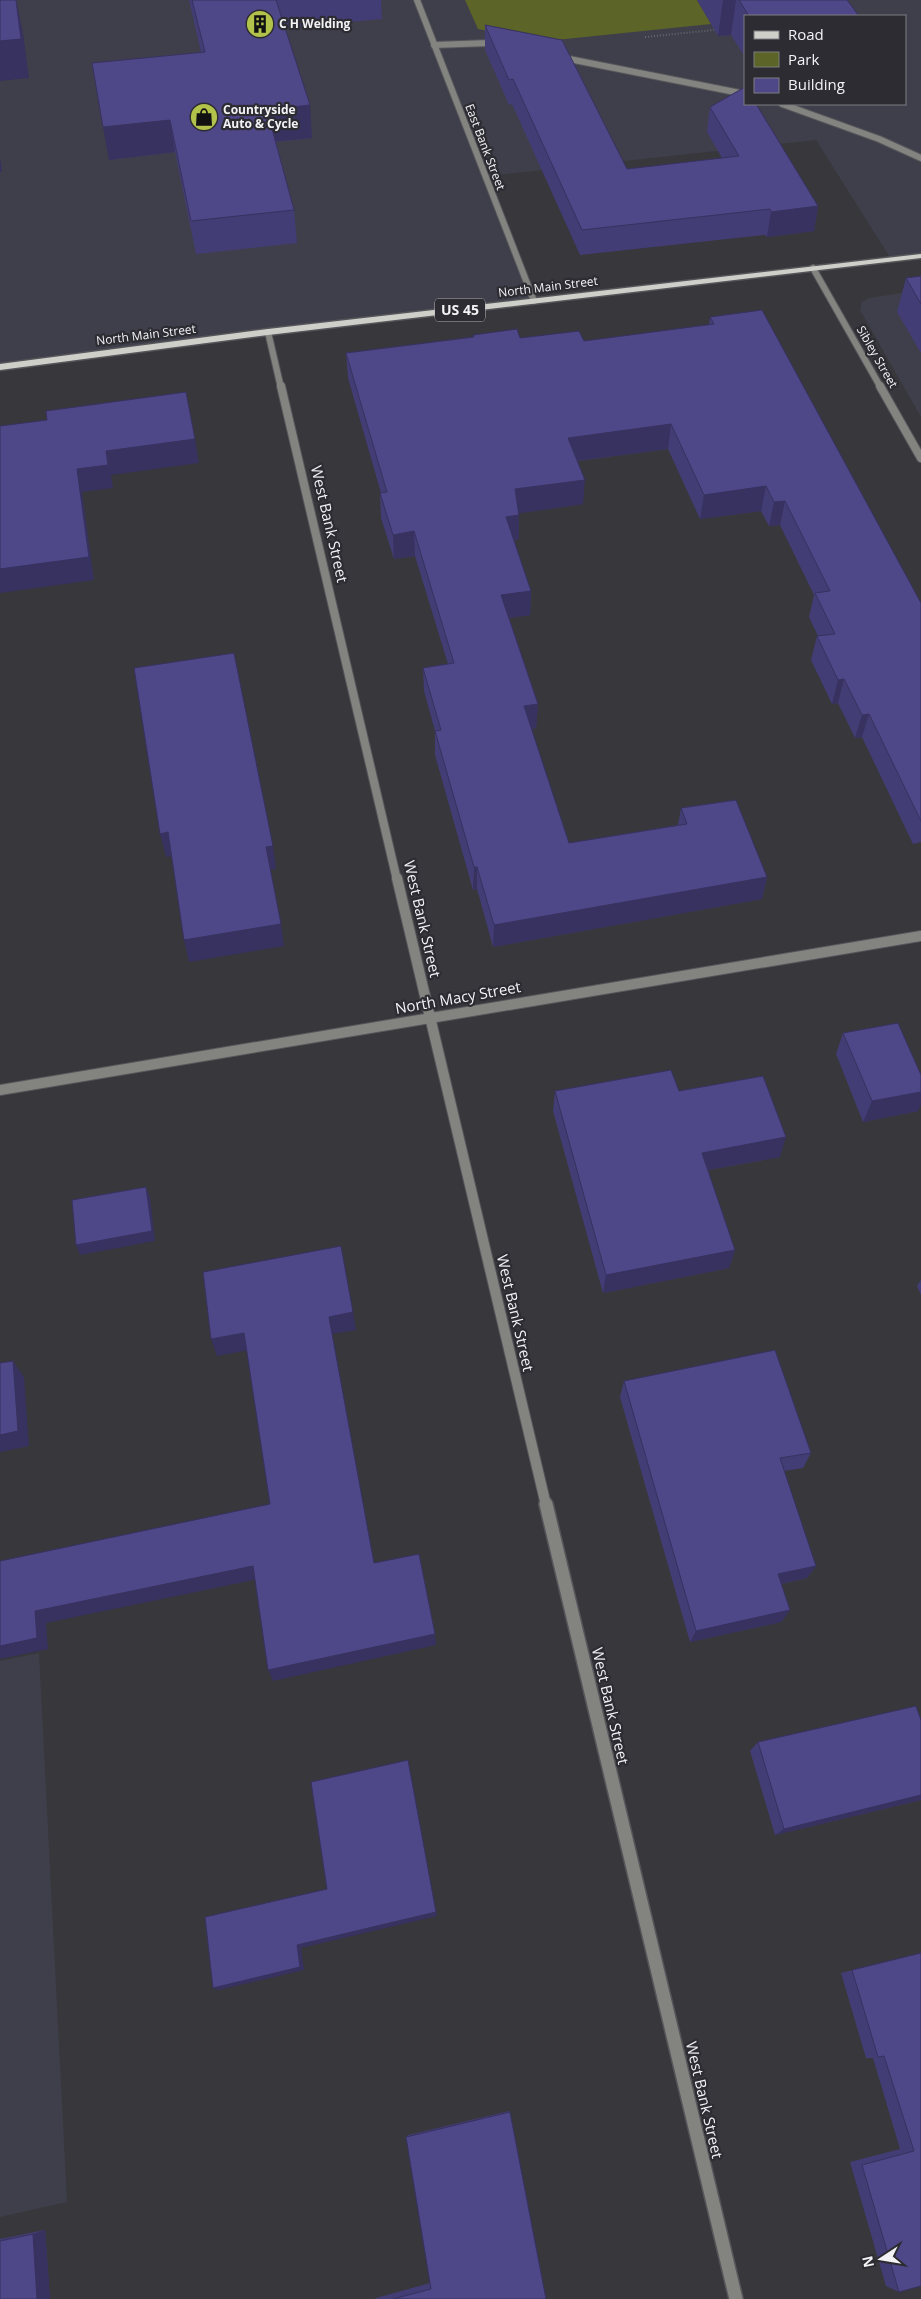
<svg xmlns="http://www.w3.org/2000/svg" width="921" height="2299" font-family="'Open Sans',sans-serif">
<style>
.built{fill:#3f3f4b;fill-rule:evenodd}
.green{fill:#5c6427}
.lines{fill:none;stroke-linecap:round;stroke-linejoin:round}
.service-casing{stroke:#55555a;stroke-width:8}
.minor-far3-casing{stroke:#55555a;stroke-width:8}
.minor-far2-casing{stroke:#55555a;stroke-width:10}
.minor-far1-casing{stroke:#55555a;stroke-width:12}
.minor-casing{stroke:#55555a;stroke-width:16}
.primary-casing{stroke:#55555a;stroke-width:3}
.path{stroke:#8d8d91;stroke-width:2;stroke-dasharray:0.5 2.5;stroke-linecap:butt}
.service{stroke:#838380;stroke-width:6}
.minor-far3{stroke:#838380;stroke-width:6}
.minor-far2{stroke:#838380;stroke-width:8}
.minor-far1{stroke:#838380;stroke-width:10}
.minor{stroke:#838380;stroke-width:13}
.primary{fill:#cecfc9;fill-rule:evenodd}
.wall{fill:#433d75}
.shaded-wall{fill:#37325f}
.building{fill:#4e4788;stroke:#37325f}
.labels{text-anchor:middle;stroke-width:4.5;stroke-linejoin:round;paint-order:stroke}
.far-poi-label{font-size:12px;font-weight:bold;fill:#f3f3f6;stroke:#2c2c32;text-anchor:start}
.far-street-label{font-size:12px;fill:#f3f3f6;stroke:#2c2c32}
.shield{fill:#2c2c32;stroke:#b7b7bb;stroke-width:1}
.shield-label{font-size:14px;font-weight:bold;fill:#f3f3f6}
.street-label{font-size:15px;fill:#f3f3f6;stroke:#2c2c32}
</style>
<rect width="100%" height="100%" fill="#37373c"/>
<!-- built -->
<g class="built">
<path d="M0,0H921V256L891,259L816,140L506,174L486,177L534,301L0,367ZM745,16H905V104H745Z"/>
<polygon points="921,290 921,417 860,310 862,302 869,298"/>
<polygon points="39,1653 67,2202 0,2217 0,1661"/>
</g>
<!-- green -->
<polygon class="green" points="465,0 697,0 711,24 546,41 478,29"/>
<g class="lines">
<defs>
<g id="service">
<polyline points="434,45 489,43 498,45"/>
<polyline points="559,57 745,94"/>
<polyline points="782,104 879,139 921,158"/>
</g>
<g id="minor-far3">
<polyline points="417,0 534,301"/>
<polyline points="813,268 881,388"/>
<polyline points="268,332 281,388"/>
</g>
<g id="minor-far2">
<polyline points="281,386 397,880"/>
<polyline points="880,386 921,458"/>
</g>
<g id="minor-far1">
<polyline points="397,878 546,1505"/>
<polyline points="0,1090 921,936"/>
</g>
<polyline id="minor" points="546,1504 736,2299"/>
<polygon id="primary" points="921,254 921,258 268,335 0,370 0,364 268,329"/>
</defs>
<!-- service casing -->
<use href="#service" class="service-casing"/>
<!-- minor-far3 casing -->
<use href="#minor-far3" class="minor-far3-casing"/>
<!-- minor-far2 casing -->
<use href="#minor-far2" class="minor-far2-casing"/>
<!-- minor-far1 casing -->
<use href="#minor-far1" class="minor-far1-casing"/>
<!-- minor casing -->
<use href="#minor" class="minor-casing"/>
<!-- primary casing -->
<use href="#primary" class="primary-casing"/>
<!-- path -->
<polyline class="path" points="645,37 714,30"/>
<!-- service -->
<use href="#service" class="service"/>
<!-- minor-far3 -->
<use href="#minor-far3" class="minor-far3"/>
<!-- minor-far2 -->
<use href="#minor-far2" class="minor-far2"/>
<!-- minor-far1 -->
<use href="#minor-far1" class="minor-far1"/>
<!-- minor -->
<use href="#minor" class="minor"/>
<!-- primary -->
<use href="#primary" class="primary"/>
</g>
<!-- wall -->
<g class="wall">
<polygon points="189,0 381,0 382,19 285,28 312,138 275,142 294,210 297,243 196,254 175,152 109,160 201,52"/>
<polygon points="697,0 847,0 859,16 745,16 745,57 731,35 718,36"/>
<polygon points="485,25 627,169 722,158 707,132 710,107 818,206 814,231 767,237 765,235 580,255 512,104 509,105 485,50"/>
<polygon points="921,276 921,353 897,312 906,278"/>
<polygon points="710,317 921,603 921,842 913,844 862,737 855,738 838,703 832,704 811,660 817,636 818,636 809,617 814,595 780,525 769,526 761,511 700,519 668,449 577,461 583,504 519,513 519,539 514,540 531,591 530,615 509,618 538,704 536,728 531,729 569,843 678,825 681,808 767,877 762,899 493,947 477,889 473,890 435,755 435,731 424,691 423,668 448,664 415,556 394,559 381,518 380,493 381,493 348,378 346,353 473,337 473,335 520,338 584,341 709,325"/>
<polygon points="843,1033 918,1111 863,1122 836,1054"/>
<polygon points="555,1091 679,1091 780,1157 708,1170 735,1250 729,1268 603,1293 553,1111"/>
<polygon points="921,1280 921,1295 917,1286"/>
<polygon points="624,1381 811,1453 803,1468 784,1471 816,1566 807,1578 781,1584 790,1610 781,1622 690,1642 620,1397"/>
<polygon points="921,1720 921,1800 775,1835 750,1751 758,1742"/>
<polygon points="921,1953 921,2286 899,2292 886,2286 850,2162 900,2149 873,2058 866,2058 841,1973"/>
<polygon points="509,2111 510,2112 546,2299 375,2299 376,2298 430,2283 406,2137 408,2135"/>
<polygon points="45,2230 50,2299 0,2299 0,2239"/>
</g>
<!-- shaded-wall -->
<g class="shaded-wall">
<polygon points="16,0 23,33 29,78 0,81 0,41"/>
<polygon points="723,0 736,0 731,35 718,36"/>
<polygon points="310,105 312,138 270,142 267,110"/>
<polygon points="170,120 175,152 109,160 103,127"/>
<polygon points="0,156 2,172 0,172"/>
<polygon points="818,206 814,231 767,237 771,212"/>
<polygon points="671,424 668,449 566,462 568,438"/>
<polygon points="195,439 199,463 111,475 113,488 82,492 94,580 0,593 0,569 77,469 106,451"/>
<polygon points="585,480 583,504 515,514 515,489"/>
<polygon points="766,486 761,511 700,519 704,495"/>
<polygon points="785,501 780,525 769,526 774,502"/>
<polygon points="519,515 519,539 505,541 506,517"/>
<polygon points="414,531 415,556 394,559 393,535"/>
<polygon points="531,591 530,615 500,619 501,595"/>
<polygon points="844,679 838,703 832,704 838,680"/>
<polygon points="538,704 536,728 522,730 524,706"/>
<polygon points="869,714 862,737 855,738 862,715"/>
<polygon points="168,832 173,856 166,857 160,834"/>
<polygon points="273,846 276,869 269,870 266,847"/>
<polygon points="474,867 477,867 477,889 473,890"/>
<polygon points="767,877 762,899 493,947 494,925"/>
<polygon points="281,924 284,946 189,962 184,940"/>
<polygon points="921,1092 921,1105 918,1111 863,1122 872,1101"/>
<polygon points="786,1137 780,1157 696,1172 702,1153"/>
<polygon points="146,1187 150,1197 155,1241 80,1255 76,1245"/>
<polygon points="735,1250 729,1268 603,1293 606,1275"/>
<polygon points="353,1312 356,1330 332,1334 329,1317"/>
<polygon points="244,1333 249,1350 217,1356 211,1339"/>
<polygon points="13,1361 24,1377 29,1446 0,1452 0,1435"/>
<polygon points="253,1566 258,1579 46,1623 48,1649 0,1659 0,1646 35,1611"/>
<polygon points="816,1566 807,1578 770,1586 778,1574"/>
<polygon points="790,1610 781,1622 690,1642 696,1631"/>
<polygon points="435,1634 436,1645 273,1681 268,1670"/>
<polygon points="921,1795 921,1800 775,1835 784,1829"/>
<polygon points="436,1912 437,1916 301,1948 304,1970 219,1990 213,1988 297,1945"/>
<polygon points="45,2230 50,2299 37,2299 33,2234"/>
</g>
<!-- building -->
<g class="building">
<polygon points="0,0 16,0 21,39 0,41"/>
<polygon points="192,0 276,0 310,105 267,110 294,210 191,221 170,120 103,127 92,63 205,52"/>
<polygon points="739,0 847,0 859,16 749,16"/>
<polygon points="485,25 562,40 627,169 739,156 710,107 745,87 745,104 756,104 818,206 771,212 770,209 582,230 513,79 509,80"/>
<polygon points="921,276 921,304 906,278"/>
<polygon points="762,310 921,603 921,821 869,714 862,715 844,679 838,680 817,636 835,634 815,593 830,591 785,501 774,502 766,486 704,495 671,424 568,438 585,480 515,489 519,515 506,517 531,591 501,595 538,704 524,706 569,843 687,824 681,808 736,800 767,877 494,925 477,867 474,867 435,731 441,730 423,668 454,663 414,531 393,535 380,493 387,492 346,353 474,337 473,335 517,329 520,338 579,331 584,341 714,324 710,317"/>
<polygon points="186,392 195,439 106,451 108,465 77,469 89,557 0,569 0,426 47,420 46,411"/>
<polygon points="234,653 273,846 266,847 281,924 184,940 168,832 160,834 134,668"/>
<polygon points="898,1023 921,1075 921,1092 872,1101 843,1033"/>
<polygon points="671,1070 679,1091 763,1076 786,1137 702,1153 735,1250 606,1275 555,1091"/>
<polygon points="146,1187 152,1231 76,1245 72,1200"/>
<polygon points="341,1246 353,1312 329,1317 374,1563 419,1554 435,1634 268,1670 253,1566 35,1611 37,1638 0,1646 0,1561 270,1504 244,1333 211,1339 203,1272"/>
<polygon points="775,1350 811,1453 780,1458 816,1566 778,1574 790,1610 696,1631 624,1381"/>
<polygon points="13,1361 18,1431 0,1435 0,1363"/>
<polygon points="916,1706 921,1720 921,1795 784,1829 758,1742"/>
<polygon points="408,1760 436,1912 297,1945 300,1967 213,1988 205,1917 327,1889 311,1782"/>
<polygon points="921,1953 921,2286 899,2292 862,2165 914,2151 884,2056 878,2057 852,1970"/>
<polygon points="510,2112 546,2299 393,2299 431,2289 406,2137"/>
<polygon points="33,2234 37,2299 0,2299 0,2241"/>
</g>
<!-- icons -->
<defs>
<symbol id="building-disc" viewBox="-11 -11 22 22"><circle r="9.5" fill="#b3c24b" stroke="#2c2c32"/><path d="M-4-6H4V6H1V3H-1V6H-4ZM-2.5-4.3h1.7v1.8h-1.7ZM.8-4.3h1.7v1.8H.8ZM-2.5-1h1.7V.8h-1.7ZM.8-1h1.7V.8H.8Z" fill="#111"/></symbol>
<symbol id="shop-disc" viewBox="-11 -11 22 22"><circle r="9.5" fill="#b3c24b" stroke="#2c2c32"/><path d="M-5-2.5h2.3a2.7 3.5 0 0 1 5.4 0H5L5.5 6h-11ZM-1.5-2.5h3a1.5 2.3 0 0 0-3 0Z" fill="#111"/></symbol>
</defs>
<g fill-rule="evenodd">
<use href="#building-disc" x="244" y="8" width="32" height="32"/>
<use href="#shop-disc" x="188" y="101" width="32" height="32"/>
</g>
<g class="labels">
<!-- far-poi labels -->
<g class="far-poi-label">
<text x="279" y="28">C H Welding</text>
<text x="223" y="114">Countryside<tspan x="223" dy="14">Auto &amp; Cycle</tspan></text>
</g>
<!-- far-street labels -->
<g class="far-street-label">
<text transform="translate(485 147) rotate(69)" y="4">East Bank Street</text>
<text transform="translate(548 287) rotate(-7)" y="4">North Main Street</text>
<text transform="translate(146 335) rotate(-7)" y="4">North Main Street</text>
<text transform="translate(877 357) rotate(60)" y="4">Sibley Street</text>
</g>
<!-- shield labels -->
<rect class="shield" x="435" y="298.5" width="50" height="23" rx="4"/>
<g class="shield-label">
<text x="460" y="315">US 45</text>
</g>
<!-- street labels -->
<g class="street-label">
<text transform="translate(329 524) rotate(77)" y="5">West Bank Street</text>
<text transform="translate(422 919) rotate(77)" y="5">West Bank Street</text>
<text transform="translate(458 998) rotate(-10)" y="5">North Macy Street</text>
<text transform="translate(515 1313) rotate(77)" y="5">West Bank Street</text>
<text transform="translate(610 1706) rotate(77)" y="5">West Bank Street</text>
<text transform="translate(704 2100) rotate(77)" y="5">West Bank Street</text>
</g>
</g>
<!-- legend -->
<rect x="744" y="15" width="162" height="90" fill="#2c2c32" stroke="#7c7c80"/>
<rect x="754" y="31" width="25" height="8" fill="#cecfc9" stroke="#7c7c80"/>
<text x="788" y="40" font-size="15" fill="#f3f3f6">Road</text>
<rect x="754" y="52" width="25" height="15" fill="#5c6427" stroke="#7c7c80"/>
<text x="788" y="65" font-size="15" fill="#f3f3f6">Park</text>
<rect x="754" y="78" width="25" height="15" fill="#4e4788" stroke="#7c7c80"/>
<text x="788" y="90" font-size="15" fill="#f3f3f6">Building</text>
<!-- north arrow -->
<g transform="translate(881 2259) rotate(258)" stroke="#2c2c32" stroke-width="4" paint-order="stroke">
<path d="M0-4L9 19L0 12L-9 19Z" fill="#f3f3f6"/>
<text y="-8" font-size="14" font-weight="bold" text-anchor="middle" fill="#f3f3f6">N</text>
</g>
</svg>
